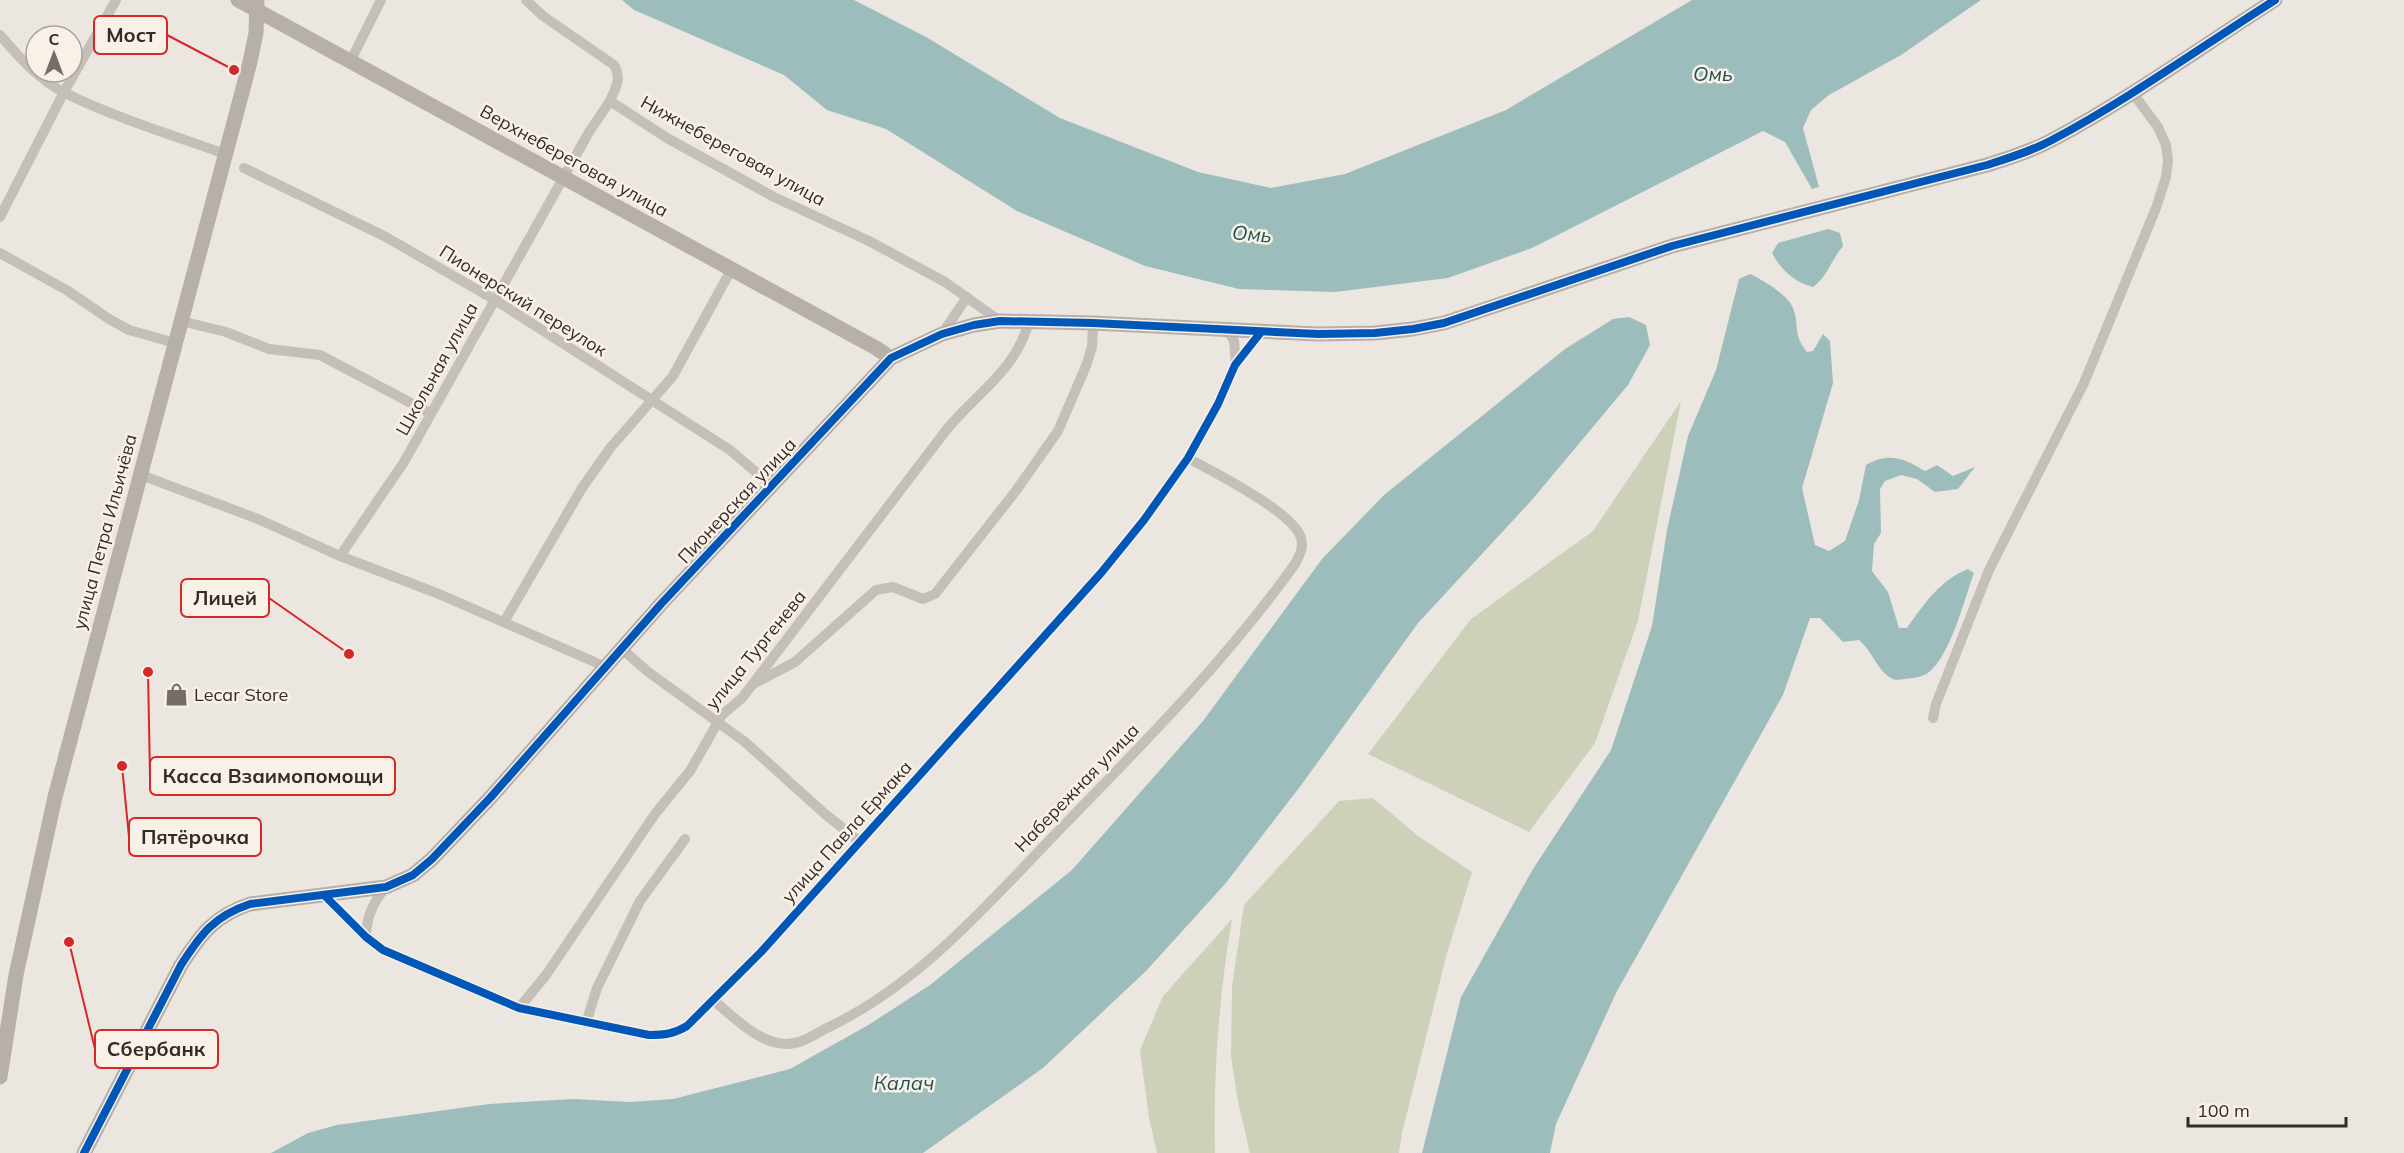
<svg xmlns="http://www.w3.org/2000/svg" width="2404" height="1153" font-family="Mulish,sans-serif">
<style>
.green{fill:#cdd1ba}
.water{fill:#9dbdbc}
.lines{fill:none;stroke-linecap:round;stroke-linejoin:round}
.street{stroke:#c5bfb9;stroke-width:10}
.secondary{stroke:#b6afaa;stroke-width:15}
.cycleway-casing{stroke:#f9f1e7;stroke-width:11}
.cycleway{stroke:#0057b8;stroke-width:8}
.labels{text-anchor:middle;stroke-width:5;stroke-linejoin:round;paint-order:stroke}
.street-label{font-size:18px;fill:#352c28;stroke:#f9f1e7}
.poi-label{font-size:18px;fill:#352c28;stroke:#f9f1e7;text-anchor:start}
.water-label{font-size:20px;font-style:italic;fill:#1e5256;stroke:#f9f1e7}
.leader{fill:none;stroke:#d62828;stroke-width:2}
.callout-dot{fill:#d62828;stroke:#f9f1e7;stroke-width:2}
.callout{fill:#f9f1e7;stroke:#d62828;stroke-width:2}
.callout-label{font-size:20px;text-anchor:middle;font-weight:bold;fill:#352c28}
</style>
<rect width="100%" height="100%" fill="#ece6e0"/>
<!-- green -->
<g class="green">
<polygon points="1681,401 1638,621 1595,743 1529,832 1368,754 1471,619 1593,531"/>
<polygon points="1373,798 1418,836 1472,872 1446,957 1402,1133 1399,1153 1250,1153 1238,1102 1231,1056 1232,986 1244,905 1339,801"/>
<path d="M1232,919C1219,996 1213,1074 1215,1153H1157L1149,1118L1140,1050L1163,996Z"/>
</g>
<!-- water -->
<g class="water">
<polygon points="622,0 854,0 926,37 1060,118 1198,172 1271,188 1345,174 1506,110 1692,0 1981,0 1901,55 1829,95 1811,110 1803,128 1819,187 1812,189 1785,142 1763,131 1532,248 1448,278 1335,292 1239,289 1145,266 1017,211 886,129 827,110 784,75 634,10"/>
<path d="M1828,229L1840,233L1843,246C1831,260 1828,276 1813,287C1794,282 1782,271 1772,253L1778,243Z"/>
<path d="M1750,274C1763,280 1788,295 1793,308C1800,327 1792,333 1807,352L1813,351L1823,334L1830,341L1833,383L1802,488L1815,545L1829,551L1845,541L1859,500L1866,465C1889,452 1903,458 1925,471L1937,465L1953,476L1975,467L1958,489L1935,492L1917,479L1901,475L1885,481L1880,489L1881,533L1874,544L1872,571L1888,592L1899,628H1907C1924,604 1940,580 1968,569L1974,573C1964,600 1951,655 1928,673C1922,677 1912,678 1906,679C1903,679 1899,680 1896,680C1879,676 1873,651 1859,640L1843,642L1820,618H1810L1783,695L1616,993L1556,1124L1550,1153H1422L1461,997L1533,869L1611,750L1652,626L1667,530L1688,436L1716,370L1739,279Z"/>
<polygon points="1629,317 1646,325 1650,345 1628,385 1531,501 1418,623 1302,784 1225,884 1146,971 1043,1068 923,1153 271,1153 308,1133 337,1125 489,1104 573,1099 631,1102 673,1099 790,1069 870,1024 930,985 1072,870 1203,721 1322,559 1384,495 1565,349 1613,319"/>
</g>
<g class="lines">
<!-- street -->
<g class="street">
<path d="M526,0L543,16L614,65C622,79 616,87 610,101L667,138L774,197L869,241L945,282L1000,321"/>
<path d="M0,35C19,57 39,80 65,93C116,118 172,135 225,154"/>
<polyline points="351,60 381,0"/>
<polyline points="244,168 386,237 495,300 730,450 771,485"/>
<polyline points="0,217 64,92 116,0"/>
<polyline points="0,253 68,291 109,319 129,330 175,343"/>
<polyline points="181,321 226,332 269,349 320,355 430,413"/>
<polyline points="1228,331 1234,341 1236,365"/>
<polyline points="942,334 967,297"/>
<polyline points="141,475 258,519 340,556 439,594 606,667"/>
<polyline points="340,556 404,462 589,132 610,101"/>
<polyline points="504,622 582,488 611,447 673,376 731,270"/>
<polyline points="622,649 647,671 745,742 825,814 859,841"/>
<polyline points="755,683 795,662 876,590 893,587 923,599 935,594 1015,492 1058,431 1086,366 1092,347 1093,323"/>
<polyline points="1933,718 1936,704 1989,570 2084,383 2156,208 2166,177 2168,160 2166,145 2158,127 2132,92"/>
<path d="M324,895L366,937L383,950L519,1008L649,1035C664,1035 674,1034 687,1026L761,952L1101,573L1144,520L1188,458L1218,404L1235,365L1261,332"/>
<path d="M366,937C366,918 373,902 386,887"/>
<path d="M713,1000C734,1017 764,1050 795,1043C806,1041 817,1033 827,1028C922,983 992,899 1064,825C1145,742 1227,659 1295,564C1299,556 1304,548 1301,538C1294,512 1213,472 1188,458"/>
<path d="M519,1008L546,975L655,814L690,771L722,715L742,698L947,429C977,393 1017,369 1029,321"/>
<polyline points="586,1023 597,988 640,901 685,839"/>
</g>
<!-- secondary -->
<g class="secondary">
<polyline points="238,0 876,348 891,358"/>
<polyline points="0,1077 16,975 55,797 250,62 256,33 257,0"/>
<path d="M84,1153L181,965C201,934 214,916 250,904L386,887L413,875L432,859L490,798L661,604L891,358L942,334L974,325L1000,321L1093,323L1318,334L1375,333L1413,329L1444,323L1672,246L1987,165C2009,158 2032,151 2052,140C2129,99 2201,47 2275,0"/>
</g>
<defs>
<g id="cycleway">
<path d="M324,895L366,937L383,950L519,1008L649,1035C664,1035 674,1034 687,1026L761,952L1101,573L1144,520L1188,458L1218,404L1235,365L1261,332"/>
<path d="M84,1153L181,965C201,934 214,916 250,904L386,887L413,875L432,859L490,798L661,604L891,358L942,334L974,325L1000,321L1093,323L1318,334L1375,333L1413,329L1444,323L1672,246L1987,165C2009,158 2032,151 2052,140C2129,99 2201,47 2275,0"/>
</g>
</defs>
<!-- cycleway casing -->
<use href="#cycleway" class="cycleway-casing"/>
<!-- cycleway -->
<use href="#cycleway" class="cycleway"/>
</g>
<!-- icons -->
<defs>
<symbol id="shop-bare" viewBox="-9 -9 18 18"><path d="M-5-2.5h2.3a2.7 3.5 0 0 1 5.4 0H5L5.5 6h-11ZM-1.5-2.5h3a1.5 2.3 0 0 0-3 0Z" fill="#756d68" stroke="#f9f1e7" stroke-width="2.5" paint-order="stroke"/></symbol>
</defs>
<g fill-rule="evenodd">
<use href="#shop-bare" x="160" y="678" width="33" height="33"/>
</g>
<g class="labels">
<!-- street labels -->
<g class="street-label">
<text transform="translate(733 151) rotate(29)" y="6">Нижнебереговая улица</text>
<text transform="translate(574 161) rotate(29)" y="6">Верхнебереговая улица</text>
<text transform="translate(523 301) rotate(32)" y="6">Пионерский переулок</text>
<text transform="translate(437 369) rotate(-61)" y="6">Школьная улица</text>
<text transform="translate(737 501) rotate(-47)" y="6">Пионерская улица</text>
<text transform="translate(105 532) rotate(-75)" y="6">улица Петра Ильичёва</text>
<text transform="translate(756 650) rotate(-51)" y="6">улица Тургенева</text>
<text transform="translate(1077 788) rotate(-46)" y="6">Набережная улица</text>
<text transform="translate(847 832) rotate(-48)" y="6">улица Павла Ермака</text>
</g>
<!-- poi labels -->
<g class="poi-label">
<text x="194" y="701">Lecar Store</text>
</g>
<!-- water labels -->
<g class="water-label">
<text x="1713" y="81">Омь</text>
<text transform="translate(1252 234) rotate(5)" y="7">Омь</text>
<text x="904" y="1090">Калач</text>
</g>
</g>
<!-- callouts -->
<path class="leader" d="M234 70L167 35M349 654L269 598M148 672L150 776M122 766L129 837M69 942L95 1049"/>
<g class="callout-dot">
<circle cx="234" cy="70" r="6"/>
<circle cx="349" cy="654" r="6"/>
<circle cx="148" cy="672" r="6"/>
<circle cx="122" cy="766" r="6"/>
<circle cx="69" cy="942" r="6"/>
</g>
<g class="callout">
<rect x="94" y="16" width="73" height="38" rx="6"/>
<rect x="181" y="579" width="88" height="38" rx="6"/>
<rect x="150" y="757" width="245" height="38" rx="6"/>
<rect x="129" y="818" width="132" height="38" rx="6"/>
<rect x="95" y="1030" width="123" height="38" rx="6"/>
</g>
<g class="callout-label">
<text x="131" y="42">Мост</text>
<text x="225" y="605">Лицей</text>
<text x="273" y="783">Касса Взаимопомощи</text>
<text x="195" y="844">Пятёрочка</text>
<text x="156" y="1056">Сбербанк</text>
</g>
<!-- north arrow -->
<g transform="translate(54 54)"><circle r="28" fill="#f9f1e7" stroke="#aba29b" stroke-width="1.5"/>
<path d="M0-4.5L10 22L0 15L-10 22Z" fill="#756d68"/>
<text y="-9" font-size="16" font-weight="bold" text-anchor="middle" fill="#352c28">С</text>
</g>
<!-- scale -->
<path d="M2188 1117v9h158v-9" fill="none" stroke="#352c28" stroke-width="3"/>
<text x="2197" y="1117" font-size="18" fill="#352c28" stroke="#f9f1e7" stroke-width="4.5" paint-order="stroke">100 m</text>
</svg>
